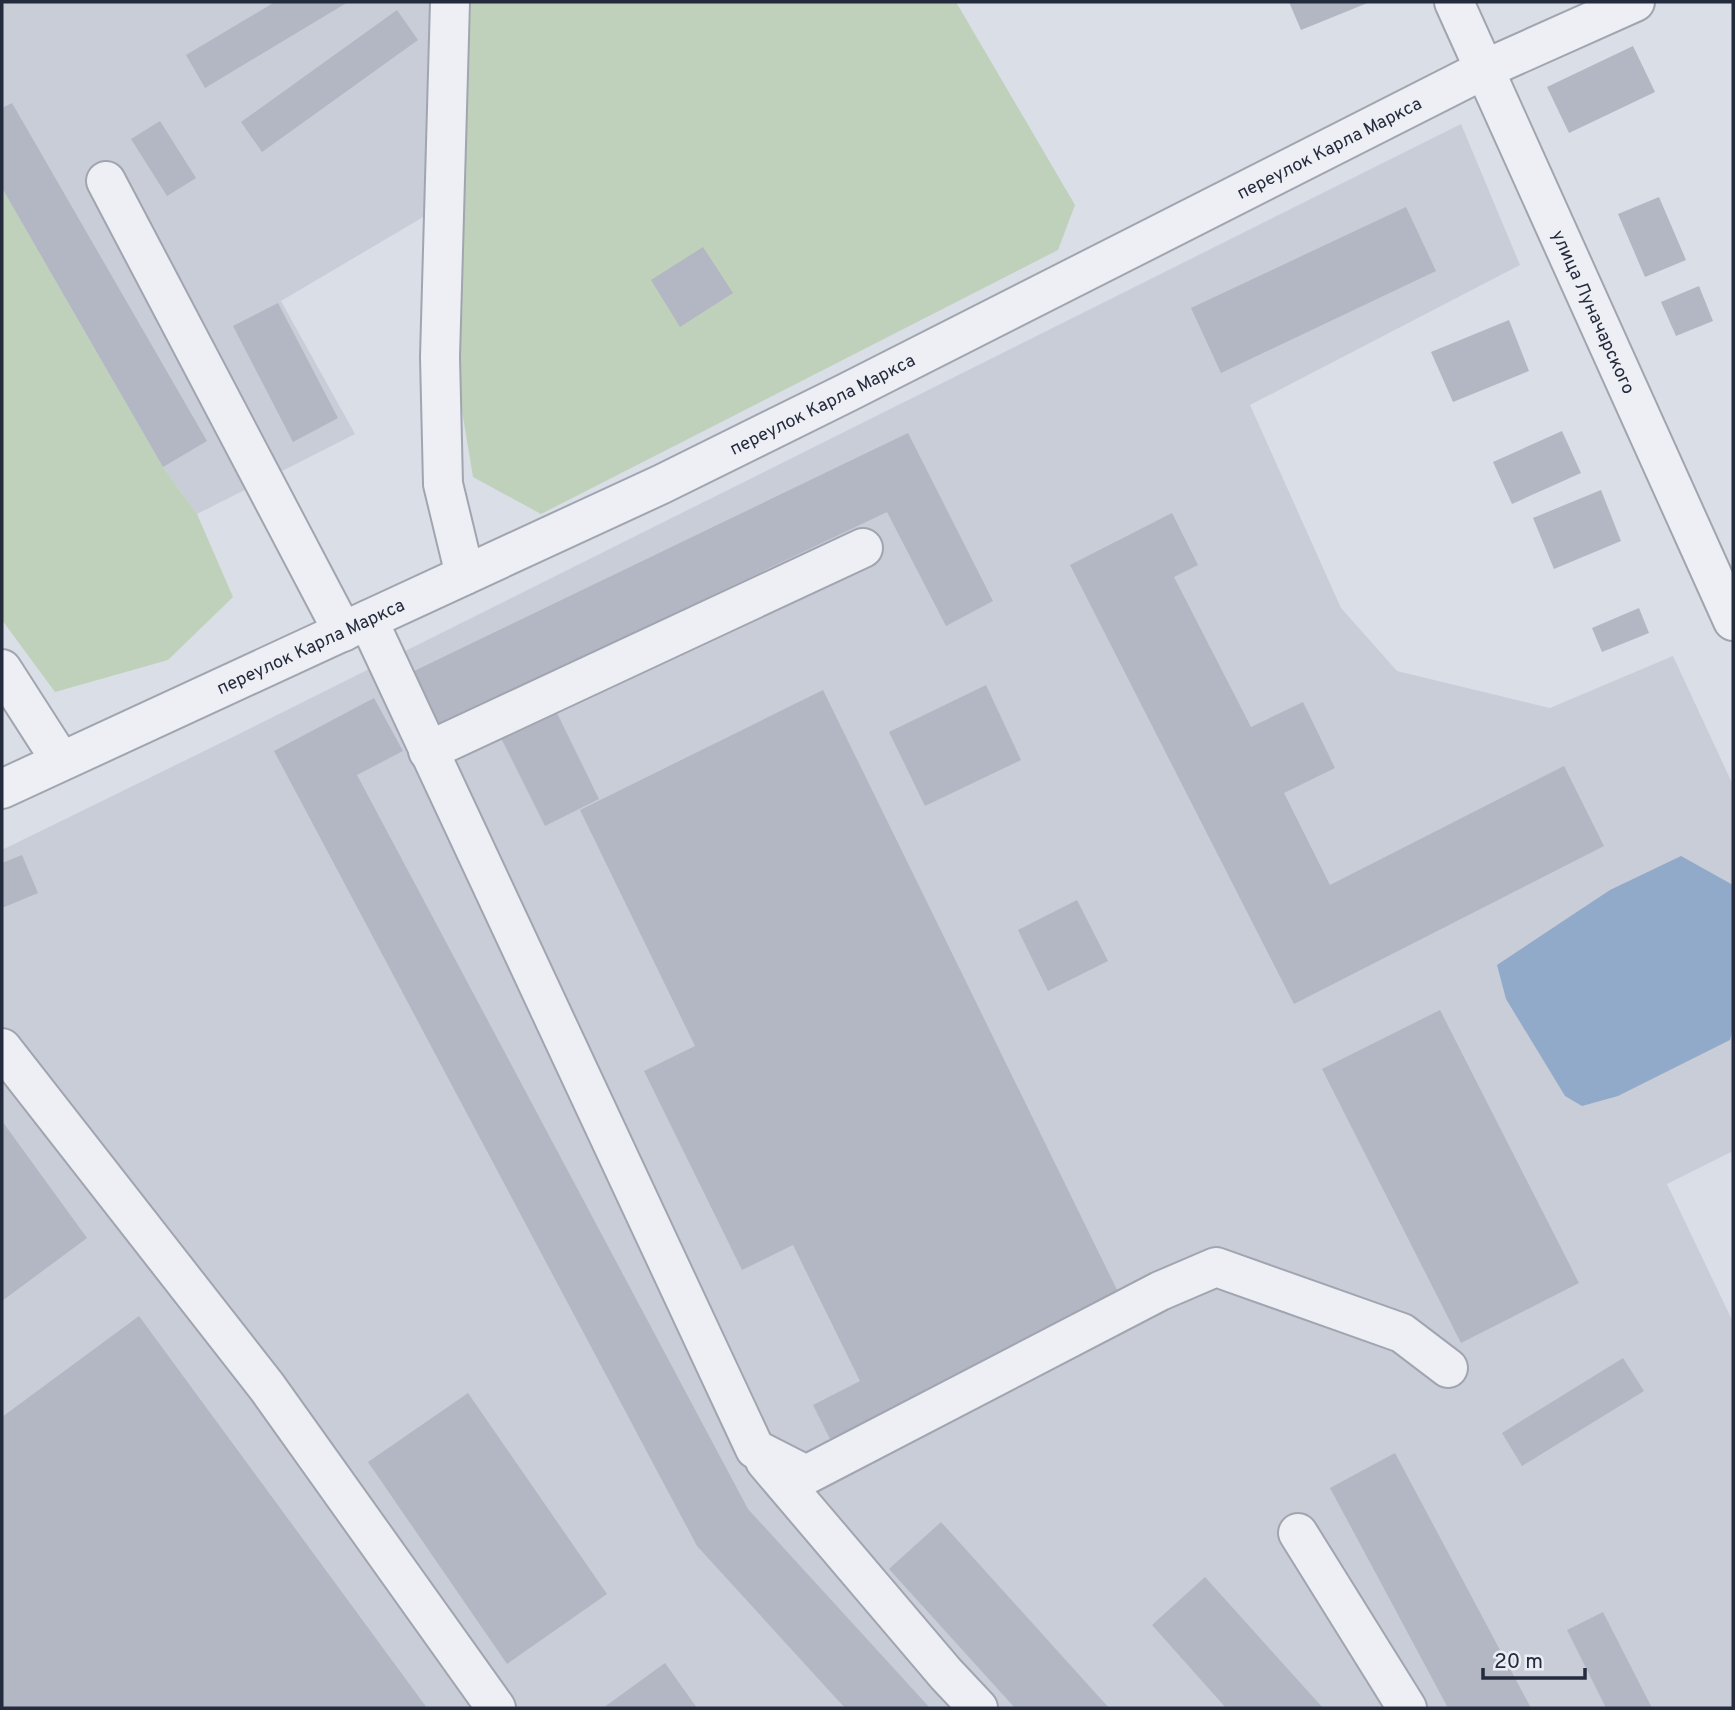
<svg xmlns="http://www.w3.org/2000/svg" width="1735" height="1710" font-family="Overpass,sans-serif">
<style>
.built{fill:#c8cdd8}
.green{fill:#bfd1bb}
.water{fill:#92aac9}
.building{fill:#b2b7c3}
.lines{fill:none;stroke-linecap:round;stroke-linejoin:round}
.minor-casing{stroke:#a0a5b0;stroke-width:42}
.minor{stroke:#edeff4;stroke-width:38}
.labels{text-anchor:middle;stroke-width:7;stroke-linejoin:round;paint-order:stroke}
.street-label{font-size:18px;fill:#242b3d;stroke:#eaedf4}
</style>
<rect width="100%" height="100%" fill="#dadee6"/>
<!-- built -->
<g class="built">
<polygon points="2,2 441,2 430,213 281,301 355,434 197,514 163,467 2,188"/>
<polygon points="1461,124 1520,265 1250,405 1341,608 1397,671 1550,708 1673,656 1733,785 1733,1151 1667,1184 1733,1322 1733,1708 2,1708 2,850 237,735"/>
</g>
<!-- green -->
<g class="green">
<polygon points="471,2 956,2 1075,205 1058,250 541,514 473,477 454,363"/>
<polygon points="2,188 163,467 197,514 233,597 168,660 55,692 2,620"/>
</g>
<!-- water -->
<polygon class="water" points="1681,856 1733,885 1733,1028 1730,1040 1618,1096 1582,1106 1565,1096 1506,999 1497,965 1610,890"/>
<!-- building -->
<g class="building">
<polygon points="275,2 348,2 205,88 186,55"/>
<polygon points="1289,2 1370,2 1301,30"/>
<polygon points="397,10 418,40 262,152 241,122"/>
<polygon points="1633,46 1655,92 1569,133 1547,87"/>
<polygon points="12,103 207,441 163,467 2,188 2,108"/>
<polygon points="160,121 196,178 167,196 131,139"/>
<polygon points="1659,197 1686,260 1645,277 1618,214"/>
<polygon points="1406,207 1436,271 1221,373 1191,308"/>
<polygon points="703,247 733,293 680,327 651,280"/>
<polygon points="1699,286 1713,321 1676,336 1661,302"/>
<polygon points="278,303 338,418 293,442 233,326"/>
<polygon points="1509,320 1529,371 1453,402 1431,352"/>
<polygon points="1562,431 1581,473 1512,504 1493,462"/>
<polygon points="908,433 993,601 946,626 887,512 434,728 408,674"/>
<polygon points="1601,490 1621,541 1554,569 1533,518"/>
<polygon points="1172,513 1198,565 1174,577 1251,727 1303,702 1335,768 1284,793 1330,885 1564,766 1604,846 1294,1004 1070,565"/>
<polygon points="1639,608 1649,633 1602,652 1592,628"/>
<polygon points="986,685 1021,760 925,806 889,732"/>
<polygon points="823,690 1120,1296 830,1439 813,1405 860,1381 793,1245 742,1270 644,1071 695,1046 580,810"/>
<polygon points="374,698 403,751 357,775 748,1509 930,1708 845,1708 697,1546 274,751"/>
<polygon points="554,707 599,799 545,826 499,734"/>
<polygon points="22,855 38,893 2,908 2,863"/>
<polygon points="1077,900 1108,961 1048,991 1018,930"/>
<polygon points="1440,1010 1579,1283 1461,1343 1322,1069"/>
<polygon points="2,1121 87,1238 2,1301"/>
<polygon points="139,1316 427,1708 2,1708 2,1417"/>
<polygon points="1623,1358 1644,1391 1522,1466 1502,1433"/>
<polygon points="468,1393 607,1594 507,1664 368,1462"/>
<polygon points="1395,1453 1531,1708 1448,1708 1330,1488"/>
<polygon points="941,1522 1109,1708 1015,1708 889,1569"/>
<polygon points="1205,1577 1323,1708 1226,1708 1152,1625"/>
<polygon points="1603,1612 1652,1708 1606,1708 1567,1630"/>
<polygon points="665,1663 697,1708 603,1708"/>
</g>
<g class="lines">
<defs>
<g id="minor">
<polyline points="450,2 440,357 443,484 465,575"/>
<path id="s1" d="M1454,2L1733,621"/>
<polyline points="106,181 343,632"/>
<polyline points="368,620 755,1449 806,1475 1160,1291 1216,1267 1402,1333 1448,1368"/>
<polyline points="2,669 61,761"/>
<polyline points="428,751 863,548"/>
<path id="s2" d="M2,789L662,484L848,392L1485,69L1635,2"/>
<polyline points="2,1048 267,1387 496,1708"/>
<polyline points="765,1461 946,1674 978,1708"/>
<polyline points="1298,1533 1407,1708"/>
</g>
</defs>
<!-- minor casing -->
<use href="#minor" class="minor-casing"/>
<!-- minor -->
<use href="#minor" class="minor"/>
</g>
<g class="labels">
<!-- street labels -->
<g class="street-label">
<text dy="6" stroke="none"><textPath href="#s2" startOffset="1474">переулок Карла Маркса</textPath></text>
<text dy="6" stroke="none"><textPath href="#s1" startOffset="340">улица Луначарского</textPath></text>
<text dy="6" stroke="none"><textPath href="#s2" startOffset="906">переулок Карла Маркса</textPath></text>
<text dy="6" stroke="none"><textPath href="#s2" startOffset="340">переулок Карла Маркса</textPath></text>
</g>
</g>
<!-- border -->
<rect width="1735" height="1710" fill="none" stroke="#242b3d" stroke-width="7"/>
<!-- scale -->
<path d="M1483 1668v10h102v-10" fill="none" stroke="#242b3d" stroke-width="3.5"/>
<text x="1494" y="1668" font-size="21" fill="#242b3d" stroke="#eaedf4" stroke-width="5" paint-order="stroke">20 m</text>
</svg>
